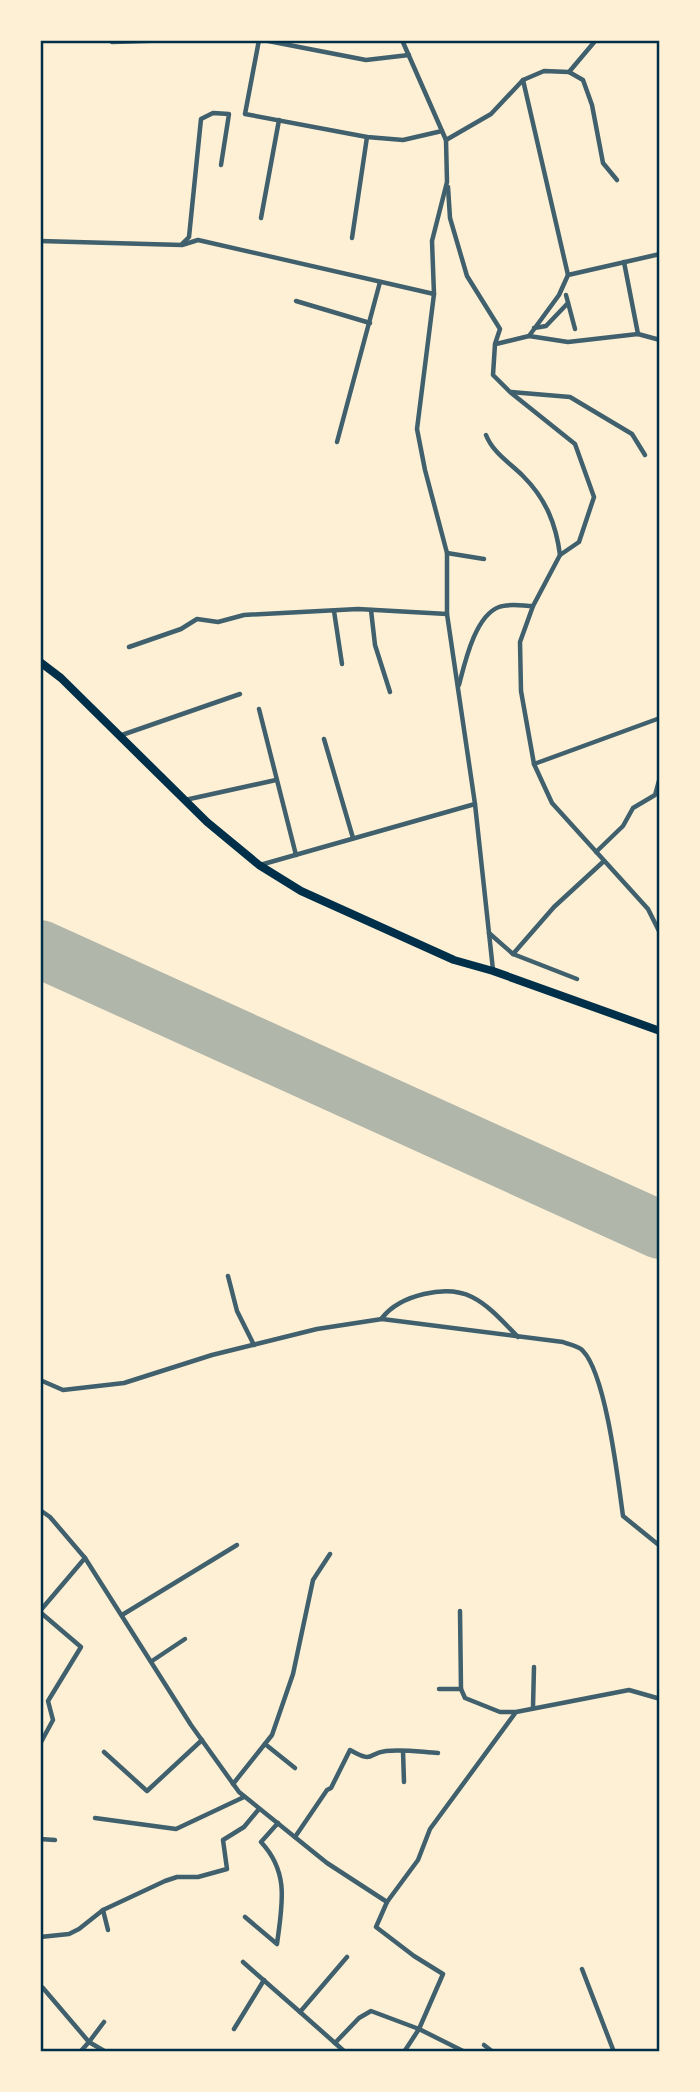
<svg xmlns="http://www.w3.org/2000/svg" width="700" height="2092" font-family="'Noto Serif',serif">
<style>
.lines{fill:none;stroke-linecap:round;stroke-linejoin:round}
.runway{stroke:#b1b6ab;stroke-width:58}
.minor{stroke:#3f606c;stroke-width:4.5}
.trunk{stroke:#003049;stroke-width:8}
.neatline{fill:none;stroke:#003049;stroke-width:2.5}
</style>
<rect width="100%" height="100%" fill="#fdf0d5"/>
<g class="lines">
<!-- runway -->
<polyline class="runway" points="40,949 660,1230"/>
<!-- minor -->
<g class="minor">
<polyline points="259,40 245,114 367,137 403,140 442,131"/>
<polyline points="263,40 366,60 409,55"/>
<polyline points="402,40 446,140 447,182 432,241 434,294 417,429 425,470 447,553 447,614 475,804 493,970"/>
<polyline points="112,42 176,40"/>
<polyline points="569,72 583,80 592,105 603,163 617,180"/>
<polyline points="446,140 491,114 523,80 544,71 569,72 596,40"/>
<polyline points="448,187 450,218 467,276 500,329 495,344 493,375 510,392 575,444 594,497 579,542 560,555 533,606 520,642 521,691 534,764 552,803 648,909 660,933"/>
<polyline points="261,218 279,120"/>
<polyline points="352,238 367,137"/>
<polyline points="40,241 182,245 198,240 434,294"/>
<polyline points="182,244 189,237 201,119 213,113 229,114 221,165"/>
<polyline points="624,262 638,334"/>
<polyline points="568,275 660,254"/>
<polyline points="566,295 575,329"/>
<polyline points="296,301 370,323"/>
<polyline points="534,328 546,326 568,303"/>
<polyline points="529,336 568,342 638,334 660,340"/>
<polyline points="496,344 529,336 559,295 568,275 523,80"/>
<polyline points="511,392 570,397 632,434 645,455"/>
<path d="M486,435C493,453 510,463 523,476C546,499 556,524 560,555"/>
<polyline points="337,442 380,282"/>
<polyline points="447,553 484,559"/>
<polyline points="371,610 375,645 390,692"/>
<polyline points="334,611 342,664"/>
<polyline points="129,647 181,629 197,619 218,622 244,615 358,609 447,614"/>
<path d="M459,685C465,662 475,616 499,607C509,603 523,606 533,606"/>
<polyline points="259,709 296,855"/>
<polyline points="119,736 240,694"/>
<polyline points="324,739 353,838"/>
<polyline points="534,764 660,718"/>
<polyline points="185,800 276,780"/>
<polyline points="596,852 623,826 633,808 655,795 660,777"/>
<polyline points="260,865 475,804"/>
<polyline points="489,933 513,954 577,979"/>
<polyline points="513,954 554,907 604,861"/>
<polyline points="228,1276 237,1311 254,1345"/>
<path d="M382,1318C400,1295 446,1284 472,1297C490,1306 504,1323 518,1337"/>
<path d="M40,1380L63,1390L124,1383L212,1355L317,1329L382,1319L563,1342C570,1345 579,1346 583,1351C606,1375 618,1480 623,1516L660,1546"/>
<polyline points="40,1510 50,1517 85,1558 191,1725 239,1792 327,1863 387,1902 376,1927 414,1956 443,1974 419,2029 371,2011 359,2018 335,2043 300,2012 347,1957"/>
<polyline points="40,1611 85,1558"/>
<polyline points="460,1611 461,1689 465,1698 500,1712 515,1712"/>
<polyline points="40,1612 81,1647 48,1701 53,1720 40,1744"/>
<polyline points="122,1615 237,1545"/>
<polyline points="152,1661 185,1639"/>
<polyline points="439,1689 461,1689"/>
<polyline points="533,1707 534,1667"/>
<polyline points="265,1744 295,1768"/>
<polyline points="403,1751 404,1782"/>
<polyline points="104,1752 147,1791 202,1740"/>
<polyline points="233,1784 272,1735 293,1674 313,1580 330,1554"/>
<polyline points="95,1818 176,1829 244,1797"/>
<path d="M295,1837L327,1790L331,1788L350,1750C375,1764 367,1753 386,1751C403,1749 421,1752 438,1753"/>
<polyline points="40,1839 55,1840"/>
<polyline points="387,1902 418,1860 430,1829 516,1712 629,1690 657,1698"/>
<polyline points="103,1910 108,1930"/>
<path d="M245,1917L277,1944C282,1905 290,1873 261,1842L278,1823"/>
<polyline points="40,1937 69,1934 79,1929 103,1910 165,1881 177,1877 198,1877 227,1869 223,1840 244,1827 259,1809"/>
<polyline points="243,1962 300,2012"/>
<polyline points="582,1969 614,2052"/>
<polyline points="43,1988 89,2042 104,2022"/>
<polyline points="234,2029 264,1980"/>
<polyline points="335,2043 345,2052"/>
<polyline points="484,2045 493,2052"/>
<polyline points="80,2052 89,2042 106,2052"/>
<polyline points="404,2052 419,2029 465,2052"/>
</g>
<!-- trunk -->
<polyline class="trunk" points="40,662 61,678 207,822 259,865 301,891 454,960 493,971 660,1031"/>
</g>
<!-- border -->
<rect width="700" height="2092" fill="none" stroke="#fdf0d5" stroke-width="84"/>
<rect x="42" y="42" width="616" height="2008" class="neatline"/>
</svg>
